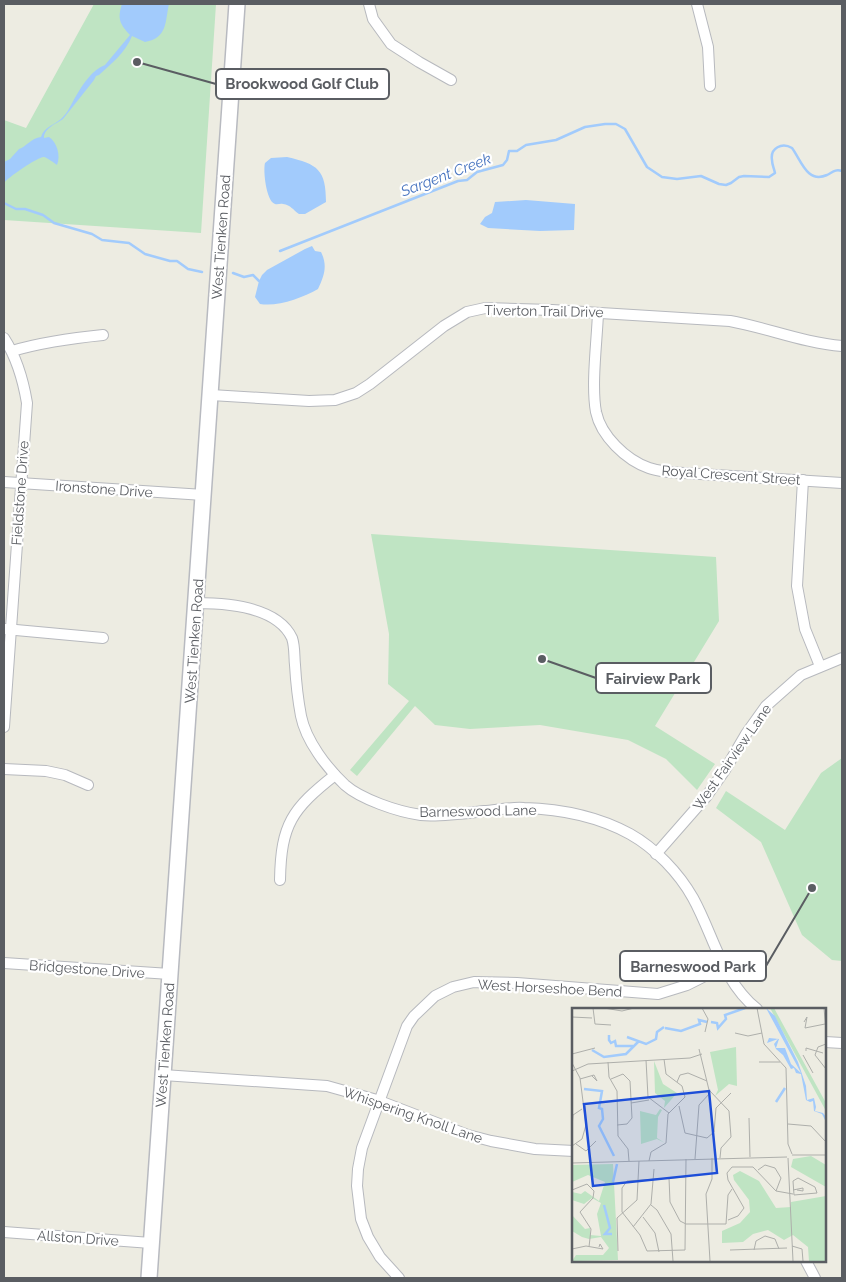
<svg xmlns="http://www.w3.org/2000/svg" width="846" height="1282" font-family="Raleway,sans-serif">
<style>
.green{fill:#bfe4c3}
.water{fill:#a2cbfc}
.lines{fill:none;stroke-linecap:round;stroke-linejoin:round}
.stream{stroke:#a2cbfc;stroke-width:2.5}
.street-casing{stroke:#b7b9be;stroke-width:12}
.secondary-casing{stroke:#b8bac0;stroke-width:18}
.street{stroke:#fff;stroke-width:10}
.secondary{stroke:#fff;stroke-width:15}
.labels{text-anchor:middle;stroke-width:4.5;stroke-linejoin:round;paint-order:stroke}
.street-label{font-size:14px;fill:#5a5d62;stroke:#fff}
.water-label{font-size:15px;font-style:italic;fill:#4673bf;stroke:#fff}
.inset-river{fill:none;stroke:#a2cbfc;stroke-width:2.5}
.inset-road{fill:none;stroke:#aeafab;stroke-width:1}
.view{fill:#1d4ed8;fill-opacity:0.15;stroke:#1d4ed8;stroke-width:2.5}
.inset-edge{fill:none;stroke:#5a5d62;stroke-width:2.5}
.leader{fill:none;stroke:#5a5d62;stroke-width:2}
.callout-dot{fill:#5a5d62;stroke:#fff;stroke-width:2}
.callout{fill:#fff;stroke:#5a5d62;stroke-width:2}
.callout-label{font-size:15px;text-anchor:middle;font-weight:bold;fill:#5a5d62}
</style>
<rect width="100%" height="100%" fill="#edece2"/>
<!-- green -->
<g class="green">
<polygon points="94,4 216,4 201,233 4,220 4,120 26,128"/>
<polygon points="371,534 716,557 719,621 655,726 715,764 697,790 666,759 628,740 540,725 470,729 435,725 415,706 357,776 350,770 409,701 388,684 389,634"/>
<polygon points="842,758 842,961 832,960 802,935 761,842 716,808 726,791 785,830 821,773"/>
</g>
<!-- water -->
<g class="water">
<path d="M122,4H169C165,21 168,38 145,42L132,36C126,52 111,64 99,75L96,76L94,80L63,119C56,124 44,128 44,138L49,137C57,142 61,156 57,165C54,163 48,158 44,157C39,156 7,178 4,183V162L10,159L19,149C26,147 31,138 41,137C44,127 54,125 61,119C68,113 71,104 76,96C83,84 92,70 105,65L130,35C120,24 117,19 122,4Z"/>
<path d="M287,157C318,164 326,170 326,202L305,214H299C293,210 291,205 283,204C280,203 278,205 275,204C266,201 263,170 265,163L271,158Z"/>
<polygon points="526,200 575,204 574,230 540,231 488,228 480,224 485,217 492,213 495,202"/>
<path d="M312,246L315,251L321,252C328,266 324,276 318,289C302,298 278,307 260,304L255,297L259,281L262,275L267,270L305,249Z"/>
</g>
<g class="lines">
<!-- stream -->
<g class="stream">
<polyline points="4,203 16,209 25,209 43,215 54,223 92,234 102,240 129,243 145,254 170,261 177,261 188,269 202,272"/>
<path d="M280,251L458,181L467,180L477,172L503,165L507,160L509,151H517L526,145L556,140L585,127L605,124H616L625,129L647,167L662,177L677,179L701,176L719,184L726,185L731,183L739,177L744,176L769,177L775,173C774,168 772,165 772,160C770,148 782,142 792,148C801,160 807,184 827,175C833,172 835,169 842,171"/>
<polyline points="233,273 244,277 253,275 259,281"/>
</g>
<defs>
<g id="street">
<polyline points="369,4 373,19 391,44 419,62 451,80"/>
<polyline points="697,4 708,47 710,86"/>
<path d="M598,313C597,341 591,385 596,412C601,436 626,460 649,468C655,470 662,471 668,472L842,483"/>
<path d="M4,338C17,358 23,379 27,403L4,727"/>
<path d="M12,351C43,342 72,338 103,335"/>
<path d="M211,395L309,401L335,400L356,393L370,384L444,326L467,312L485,308L552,310L730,321C768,328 804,343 842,346"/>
<polyline points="803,480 797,586 805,629 820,666"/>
<polyline points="4,482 204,495"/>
<path d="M196,603C226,603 277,606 292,638C295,647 294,656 295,665C296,682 298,700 301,716C306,741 327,768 345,785C355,794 367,799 380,804C393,809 407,813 421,815C438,817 467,813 484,811C497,810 511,807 524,808C561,809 597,816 630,834C655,848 679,873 693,898C714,936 722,981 757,1009"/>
<polyline points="5,629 103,638"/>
<polyline points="4,769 46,771 65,775 88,785"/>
<polyline points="656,854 706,797 725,770 746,734 766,706 801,675 842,658"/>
<path d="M280,880C281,824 292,809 335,775"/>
<polyline points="4,963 170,974"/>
<polyline points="825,1042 842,1043"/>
<polyline points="163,1075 327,1086 377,1100 468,1135 491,1141 535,1149 574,1151"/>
<polyline points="4,1232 151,1243"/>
<polyline points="806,1261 815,1278"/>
<polyline points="399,1278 380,1257 368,1237 361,1219 357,1186 358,1169 362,1148 407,1026 414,1016 435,996 453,987 474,982 517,983 658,994 687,985 723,967"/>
</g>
<polyline id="secondary" points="149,1278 237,4"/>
</defs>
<!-- street casing -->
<use href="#street" class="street-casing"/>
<!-- secondary casing -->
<use href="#secondary" class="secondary-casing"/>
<!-- street -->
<use href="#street" class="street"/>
<!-- secondary -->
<use href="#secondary" class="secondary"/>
</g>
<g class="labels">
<!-- street labels -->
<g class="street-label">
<text transform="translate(221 237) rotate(-86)" y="5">West Tienken Road</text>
<text transform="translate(544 311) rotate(1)" y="5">Tiverton Trail Drive</text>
<text transform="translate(731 475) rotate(4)" y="5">Royal Crescent Street</text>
<text transform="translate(104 489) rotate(4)" y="5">Ironstone Drive</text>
<text transform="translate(20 493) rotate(-86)" y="5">Fieldstone Drive</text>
<text transform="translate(194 641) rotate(-86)" y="5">West Tienken Road</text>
<text transform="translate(732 757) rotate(-55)" y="5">West Fairview Lane</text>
<text transform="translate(478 811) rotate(-1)" y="5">Barneswood Lane</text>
<text transform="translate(87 969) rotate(4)" y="5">Bridgestone Drive</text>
<text transform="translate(550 988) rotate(3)" y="5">West Horseshoe Bend</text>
<text transform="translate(165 1045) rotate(-86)" y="5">West Tienken Road</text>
<text transform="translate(413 1115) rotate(19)" y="5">Whispering Knoll Lane</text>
<text transform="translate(78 1238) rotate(4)" y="5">Allston Drive</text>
</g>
<!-- water labels -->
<g class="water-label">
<text transform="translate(446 175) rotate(-21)" y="5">Sargent Creek</text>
</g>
</g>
<!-- overview -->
<g transform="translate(572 1008)">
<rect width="254" height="254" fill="#edece2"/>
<path d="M198,0H202L254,95V103ZM164,39L165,78L157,76L143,88L146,82L138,44ZM82,53L91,76L105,85L92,100L93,93L83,85ZM88,101L90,102L86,109L85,130L93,135L85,131L69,136L68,103L84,107ZM239,148L254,157V179L219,159L221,151ZM41,156L46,252L0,253L4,247H31L37,240L29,229L17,231L10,229L0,223V207L13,221L18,220V227L29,228L25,206L29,195L20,190L12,196L0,192V184L9,186L13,183L27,193L33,174L16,167L0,174V157ZM168,163L187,173L204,200L219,199V194L254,188V253H237L236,239L221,227L212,232L196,222L181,226L171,234L150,235V223L168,215L178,204L177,192L162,172L161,167Z" fill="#bfe4c3"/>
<path d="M194,0L203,8L226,54L234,78L235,92L242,90L244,99L243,103L251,105L254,109V114L250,106L242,103L241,93L238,94L234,92L229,66L224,65L222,60L219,61L211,47L204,41L202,36L206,31L195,35L197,30L207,31L204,40H213L219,56L229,65Z" fill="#a2cbfc"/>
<path class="inset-river" d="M139,14L145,15L146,20L154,11L153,7L173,0M93,20L109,23L128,16L127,12L135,14M37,27V32L39,35L43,33L44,38H61M55,29L74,36L84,31L85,24L92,19M20,42L32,49L54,46L67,33M12,81L30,83L27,100L30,101L31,111L27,118L42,148M204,94L213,80M41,174L45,156M32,197L38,220L33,226H40"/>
<path class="inset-road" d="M21,0L23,16L39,17M32,0L50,3L62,0M130,0L136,11L133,24M185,0L192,36L214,60L216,136L220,146M252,0L254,23M0,9L20,10M232,14L235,9L233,20L253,16M163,25L176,28L190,25M254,36L246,39L243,47L254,61M127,41L137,82L157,103L159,129L149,140L148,150M234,43V40L251,45M0,46L23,40M231,47L241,65M74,52L76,89L97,105M36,54L37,69L45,83L46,128L56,141L57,153M187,54H208M0,55L8,70L14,117L10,131L0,138M0,63L16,56L118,50L130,46M8,71L22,67L25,73L20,68M39,71L51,66L58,73L60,110L55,116L45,117M105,74L108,67L116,65L135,73M59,95L77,92M107,98L113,125L135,130L142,124L144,100L159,85M177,110L178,149M216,116L239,118L254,134M0,119L1,107L10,101M4,136L14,143L24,133M220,147H254M216,150L221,253M123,151L127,97L138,85M77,153L79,144L94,135L96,106L113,89L110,78L94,66L92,51M0,155L215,149M186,162L193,157L203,160L209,170L204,183M97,170L98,194L108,213L114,216H154L156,187L160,181M226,170L243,179L245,185L222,187L221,173ZM55,173L50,180V204L68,227L75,243L113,242L114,151M55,173L114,169M0,182L15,176L22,183L21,190L8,204L19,221L17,239M221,182L231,180V183L225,182M79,197L85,202L99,226L101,253M71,209L83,225L87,244M156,212L166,208L172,200L156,172L155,165L160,159H181L204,183L221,186M61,219L79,196L82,161M220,238L230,241L231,253M0,241L14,238L31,241L28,236L27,239M158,242L215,240M182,242L184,233L193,228L203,231L207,241M46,243L45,210L65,192L67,153M138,253L134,186L140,171V150"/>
<path class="view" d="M137,83L145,165L21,178L12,96Z"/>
<rect width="254" height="254" class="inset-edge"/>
</g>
<!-- callouts -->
<path class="leader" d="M137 62L216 84M542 659L596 678M812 888L766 966"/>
<g class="callout-dot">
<circle cx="137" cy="62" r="5"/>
<circle cx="542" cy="659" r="5"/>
<circle cx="812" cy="888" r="5"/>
</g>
<g class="callout">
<rect x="216" y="69" width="173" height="30" rx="5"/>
<rect x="596" y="663" width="115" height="30" rx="5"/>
<rect x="620" y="951" width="146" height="30" rx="5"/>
</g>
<g class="callout-label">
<text x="302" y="89">Brookwood Golf Club</text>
<text x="653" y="684">Fairview Park</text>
<text x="693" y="972">Barneswood Park</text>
</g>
<!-- border -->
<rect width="846" height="1282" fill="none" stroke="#5a5d62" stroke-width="10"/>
</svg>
